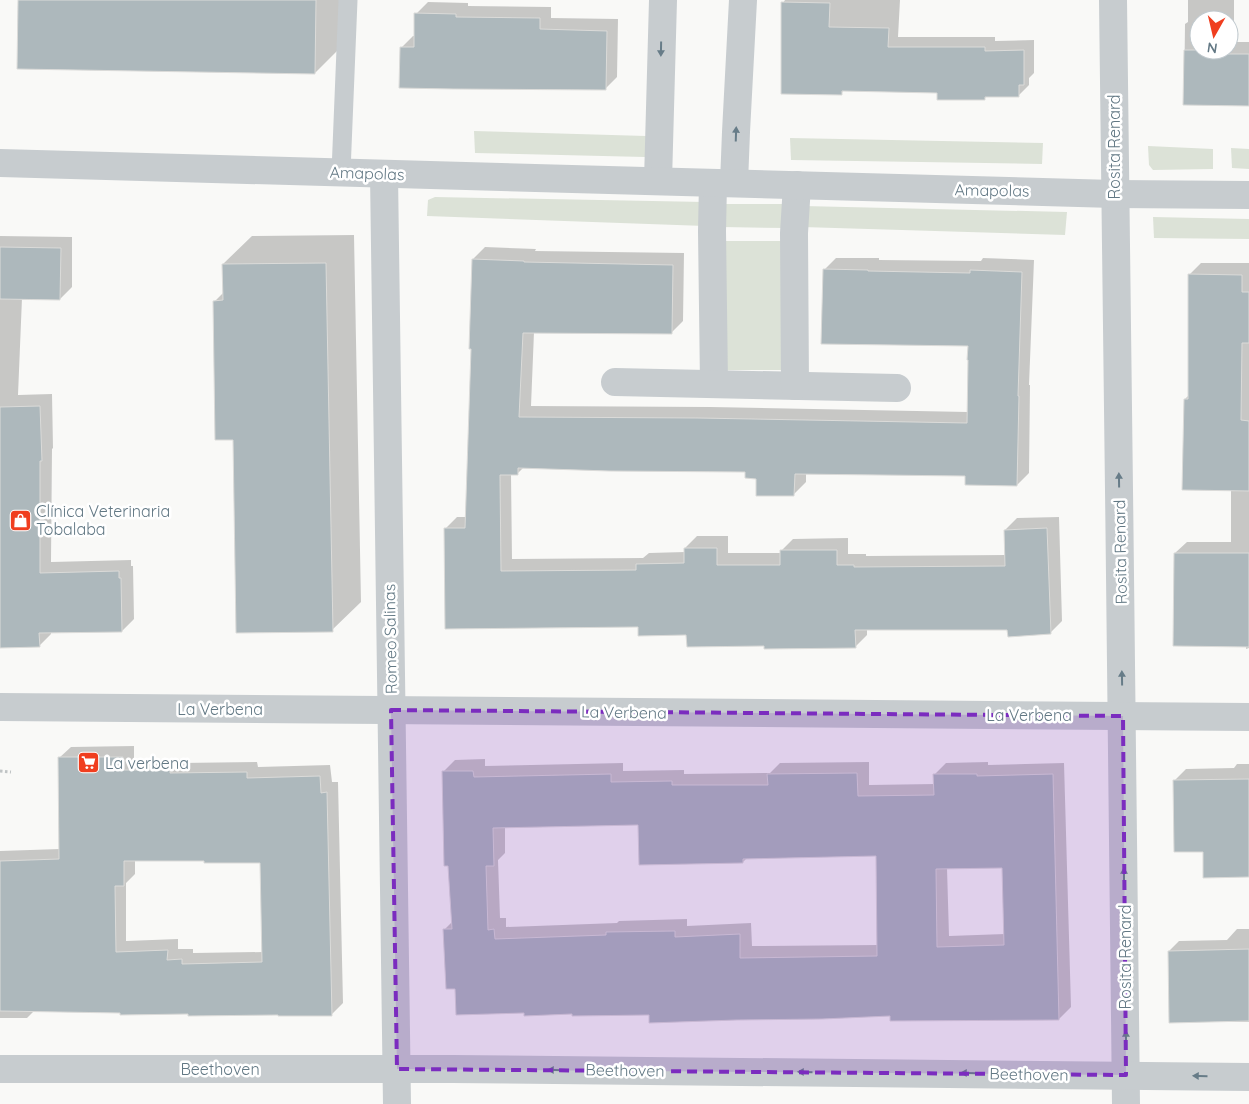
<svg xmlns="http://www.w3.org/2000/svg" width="1249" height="1104" font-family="Quicksand,sans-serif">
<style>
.green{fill:#dce2d7}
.shadow{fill:#0003;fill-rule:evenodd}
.building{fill:#adb8bc;stroke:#dbdbd9;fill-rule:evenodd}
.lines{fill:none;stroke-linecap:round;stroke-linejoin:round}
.path{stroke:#c0c4c5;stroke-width:3;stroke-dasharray:2.5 2.5;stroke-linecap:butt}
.service{stroke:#c7cccf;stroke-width:19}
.minor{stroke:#c7cccf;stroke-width:28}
.tertiary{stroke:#c7cccf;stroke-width:28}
.oneway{fill:#677c88}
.marked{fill:#7b2cbf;fill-opacity:0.2;stroke:#7b2cbf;stroke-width:4;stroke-dasharray:10 6;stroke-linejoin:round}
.labels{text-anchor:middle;stroke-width:5;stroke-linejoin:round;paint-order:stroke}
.street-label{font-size:16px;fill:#627884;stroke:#fff}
.poi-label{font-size:16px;fill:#627884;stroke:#fff;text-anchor:start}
</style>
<rect width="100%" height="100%" fill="#f9f9f7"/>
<!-- green -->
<g class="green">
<polygon points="474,131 646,136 645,157 475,153"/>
<polygon points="790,138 1043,143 1042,164 791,160"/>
<polygon points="1148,146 1213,149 1213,169 1153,170 1149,165"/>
<polygon points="1231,148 1249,149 1249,169 1232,168"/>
<polygon points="435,197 705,202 705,226 427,216 428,200"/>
<polygon points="722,204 786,204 785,228 722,227"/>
<polygon points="803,206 1067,212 1065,235 802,227"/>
<polygon points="1153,217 1249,219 1249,239 1154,238"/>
<polygon points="723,241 786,241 786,370 722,370"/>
</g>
<!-- shadow -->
<g class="shadow">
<polygon points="20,0 351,0 351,37 315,73"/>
<polygon points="785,0 900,0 898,37 995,37 995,41 1034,40 1034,73 1029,78 1029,85 1018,96 987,96 984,99 938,92 844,90 841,94 783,3"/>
<path d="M1188,0H1234V42H1249V104H1184L1185,24L1188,22ZM1199,20H1229V50H1199Z"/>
<polygon points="428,2 468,3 468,6 551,7 551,18 618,19 617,77 605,89 401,48 413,36 415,36 416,14"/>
<polygon points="354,235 361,602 332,630 234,438 214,302 224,292 223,264 252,236"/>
<polygon points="0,236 72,237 72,287 60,299 22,298 18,395 52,394 53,448 52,449 51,562 131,560 131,566 133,566 134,619 122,631 51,632 51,634 39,646 0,646"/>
<polygon points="485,247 536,249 535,251 684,253 683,321 671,333 534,332 531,406 711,407 968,412 969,345 824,270 836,258 879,258 879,260 981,261 983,258 1034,260 1029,385 1030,385 1029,473 1017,485 967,474 806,473 806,482 794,494 746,471 524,467 517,474 511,474 512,559 643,558 649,553 685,552 685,548 697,536 728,536 728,553 781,553 781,551 793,539 848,538 848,554 866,554 866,556 1006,555 1005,530 1017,518 1059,517 1062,621 1050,633 1008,628 867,628 867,635 855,647 687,634 639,626 446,628 445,529 457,517 466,517 472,347 473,259"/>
<polygon points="1201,263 1249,263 1249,648 1246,649 1246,646 1175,553 1187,542 1231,542 1231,490 1185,399 1189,395 1189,275"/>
<path d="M134,746V759H180V763L257,762L258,767L330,765L332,782H338L343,1003L332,1014L35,1010L27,1018H0V851L60,849L59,758L71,747ZM135,859L205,860L262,862L263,952L193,953V949H178V939L126,941V883L135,874Z"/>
<path d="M485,759V766L623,763V771L684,770V774L770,773L780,763L869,762V785L935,784L934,775L946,763L988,762V765L1064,763L1071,1007L1059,1019L891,1014L526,1012L456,988L445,929L453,921L443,772L455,760ZM640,824L743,862L747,858L877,854L879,945L752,946L751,923L687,926V919L619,921L617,923L506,927V918H500L498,860L505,853V827ZM1003,867L1005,934L949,936L947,868Z"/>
<polygon points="1237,764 1249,764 1249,876 1204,850 1174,781 1186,769 1234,768"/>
<polygon points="1237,929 1249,929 1249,1022 1228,1022 1228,1020 1169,951 1179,941 1227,940"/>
</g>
<!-- building -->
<g class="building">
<polygon points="18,0 316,0 315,74 17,69"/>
<polygon points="781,2 830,3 829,27 889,28 888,47 985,47 985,51 1024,50 1024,85 1019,85 1019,97 985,97 985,100 937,100 937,93 842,91 842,95 781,94"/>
<polygon points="414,13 456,14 456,17 540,18 540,29 607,31 606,90 454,89 399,88 400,47 414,47"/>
<polygon points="1184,50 1223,50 1223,54 1249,54 1249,106 1183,105"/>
<polygon points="0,247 61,248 60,300 0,299"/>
<polygon points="472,259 524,261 524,262 673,265 672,334 523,333 519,417 698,418 967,423 968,360 967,360 968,346 821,344 823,269 868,270 868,271 970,273 970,270 1022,272 1018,396 1019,396 1017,486 965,485 965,476 795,474 794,496 756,496 756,479 745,478 745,472 609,471 518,468 518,475 500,475 501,571 636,570 636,564 684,563 684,548 717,548 717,565 780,565 780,550 837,550 837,565 854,565 854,567 1005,566 1004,530 1047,528 1051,634 1008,637 1007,630 855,630 856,648 764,649 764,646 687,647 686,635 638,636 638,627 445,629 444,528 465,528 471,349 469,349"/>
<polygon points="326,263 333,632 236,633 233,440 215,440 213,301 223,300 222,264"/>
<polygon points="1188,274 1242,275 1242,292 1249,292 1249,343 1242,343 1241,420 1249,421 1249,491 1182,490 1184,399 1188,399"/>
<polygon points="40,406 42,461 40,461 40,573 119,571 119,578 121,578 122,632 39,633 40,647 0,648 0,407"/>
<polygon points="1174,553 1249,553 1249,647 1173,646"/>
<path d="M58,757H123V770H170V773L247,772V778L320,776L321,793L327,792L332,1016H278V1015L188,1016V1014L120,1015V1013L0,1011V861L59,859ZM124,861H204V863H260L262,962L182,964V959L167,960L168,950L116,952L115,886H124Z"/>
<path d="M442,771H473L474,777L611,774V782L672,781V785H768L767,774L857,773L858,796L934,795L933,774H977V776L1053,774L1059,1020L890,1021V1016L822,1019L736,1020L649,1023V1015L572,1016V1014L524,1016V1013L456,1015L455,989H446L443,929H452L448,866H444ZM638,825L639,865L743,863V859L876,856L877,956L740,958V934L675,937V931L606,932V935L495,939L494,929L488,930L486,866H494L493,828ZM1002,868L1004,945L937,947L936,869Z"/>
<polygon points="1249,779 1249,877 1203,878 1203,852 1174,852 1173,780"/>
<polygon points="1249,949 1249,1021 1169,1023 1168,951"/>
</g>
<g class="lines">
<!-- path -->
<polyline class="path" points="0,771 11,772"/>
<!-- service -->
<polyline class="service" points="341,172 348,0"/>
<!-- minor -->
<g class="minor">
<path d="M1113,0C1115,368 1125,736 1126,1104"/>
<polyline points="384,174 397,1104"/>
<polyline points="658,181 663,0"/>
<polyline points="713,183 712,231 714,384"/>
<polyline points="734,183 736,132 743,0"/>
<polyline points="615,382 897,388"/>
<polyline points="795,386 794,233 797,185"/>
<polyline points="0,707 1249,717"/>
<polyline points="0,1069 452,1069 1249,1077"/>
</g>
<!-- tertiary -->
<polyline class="tertiary" points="0,163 1114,194 1249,195"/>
</g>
<!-- one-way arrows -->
<defs><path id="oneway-solid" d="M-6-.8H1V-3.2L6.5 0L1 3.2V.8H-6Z" transform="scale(1.25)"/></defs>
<g class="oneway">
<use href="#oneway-solid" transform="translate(661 49) rotate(91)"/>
<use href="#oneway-solid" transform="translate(736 134) rotate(-88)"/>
<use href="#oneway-solid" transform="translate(1119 480) rotate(-91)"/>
<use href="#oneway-solid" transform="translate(1122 678) rotate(-91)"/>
<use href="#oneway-solid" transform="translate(1124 875) rotate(-90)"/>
<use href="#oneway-solid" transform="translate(1126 1038) rotate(-91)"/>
<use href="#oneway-solid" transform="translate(555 1070) rotate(-179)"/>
<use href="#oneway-solid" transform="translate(805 1072) rotate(-179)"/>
<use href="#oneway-solid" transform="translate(968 1073) rotate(-179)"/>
<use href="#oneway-solid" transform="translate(1200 1076) rotate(-179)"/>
</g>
<!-- marked area -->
<path class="marked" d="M391,710L1123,716L1126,1075L397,1069Z"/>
<!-- icons -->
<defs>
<symbol id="shop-square" viewBox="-11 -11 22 22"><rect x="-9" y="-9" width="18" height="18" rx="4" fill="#f03e1f" stroke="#fff"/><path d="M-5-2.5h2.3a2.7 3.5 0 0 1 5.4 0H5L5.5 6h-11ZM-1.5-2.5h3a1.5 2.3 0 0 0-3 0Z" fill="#fff"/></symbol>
<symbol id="supermarket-square" viewBox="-11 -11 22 22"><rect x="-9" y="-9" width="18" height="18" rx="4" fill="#f03e1f" stroke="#fff"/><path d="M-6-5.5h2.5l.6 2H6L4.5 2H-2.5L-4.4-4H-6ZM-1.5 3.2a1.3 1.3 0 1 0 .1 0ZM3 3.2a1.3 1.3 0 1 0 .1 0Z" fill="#fff"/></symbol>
</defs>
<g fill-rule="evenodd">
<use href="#shop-square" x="8" y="508" width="25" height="25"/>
<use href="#supermarket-square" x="76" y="750" width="25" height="25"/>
</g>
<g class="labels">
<!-- street labels -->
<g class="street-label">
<text transform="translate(1114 147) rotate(-90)" y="6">Rosita Renard</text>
<text transform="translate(367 173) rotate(2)" y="6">Amapolas</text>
<text transform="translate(992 190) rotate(1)" y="6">Amapolas</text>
<text transform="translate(1120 552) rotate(-91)" y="6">Rosita Renard</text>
<text transform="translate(390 639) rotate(-91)" y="6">Romeo Salinas</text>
<text x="220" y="715">La Verbena</text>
<text transform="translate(624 712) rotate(1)" y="6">La Verbena</text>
<text x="1029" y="721">La Verbena</text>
<text transform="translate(1125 957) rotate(-90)" y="6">Rosita Renard</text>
<text x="220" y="1075">Beethoven</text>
<text transform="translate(625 1070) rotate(1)" y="6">Beethoven</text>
<text transform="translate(1029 1074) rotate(1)" y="6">Beethoven</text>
</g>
<!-- poi labels -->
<g class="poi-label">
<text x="36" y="517">Clínica Veterinaria<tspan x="36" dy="18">Tobalaba</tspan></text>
<text x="105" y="769">La verbena</text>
</g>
</g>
<!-- north arrow -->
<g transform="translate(1214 35) rotate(188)"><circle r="24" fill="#ffffff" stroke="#c0c9ce"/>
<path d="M0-4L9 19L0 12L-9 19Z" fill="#f03e1f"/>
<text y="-8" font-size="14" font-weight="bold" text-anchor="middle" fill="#627884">N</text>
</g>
</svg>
